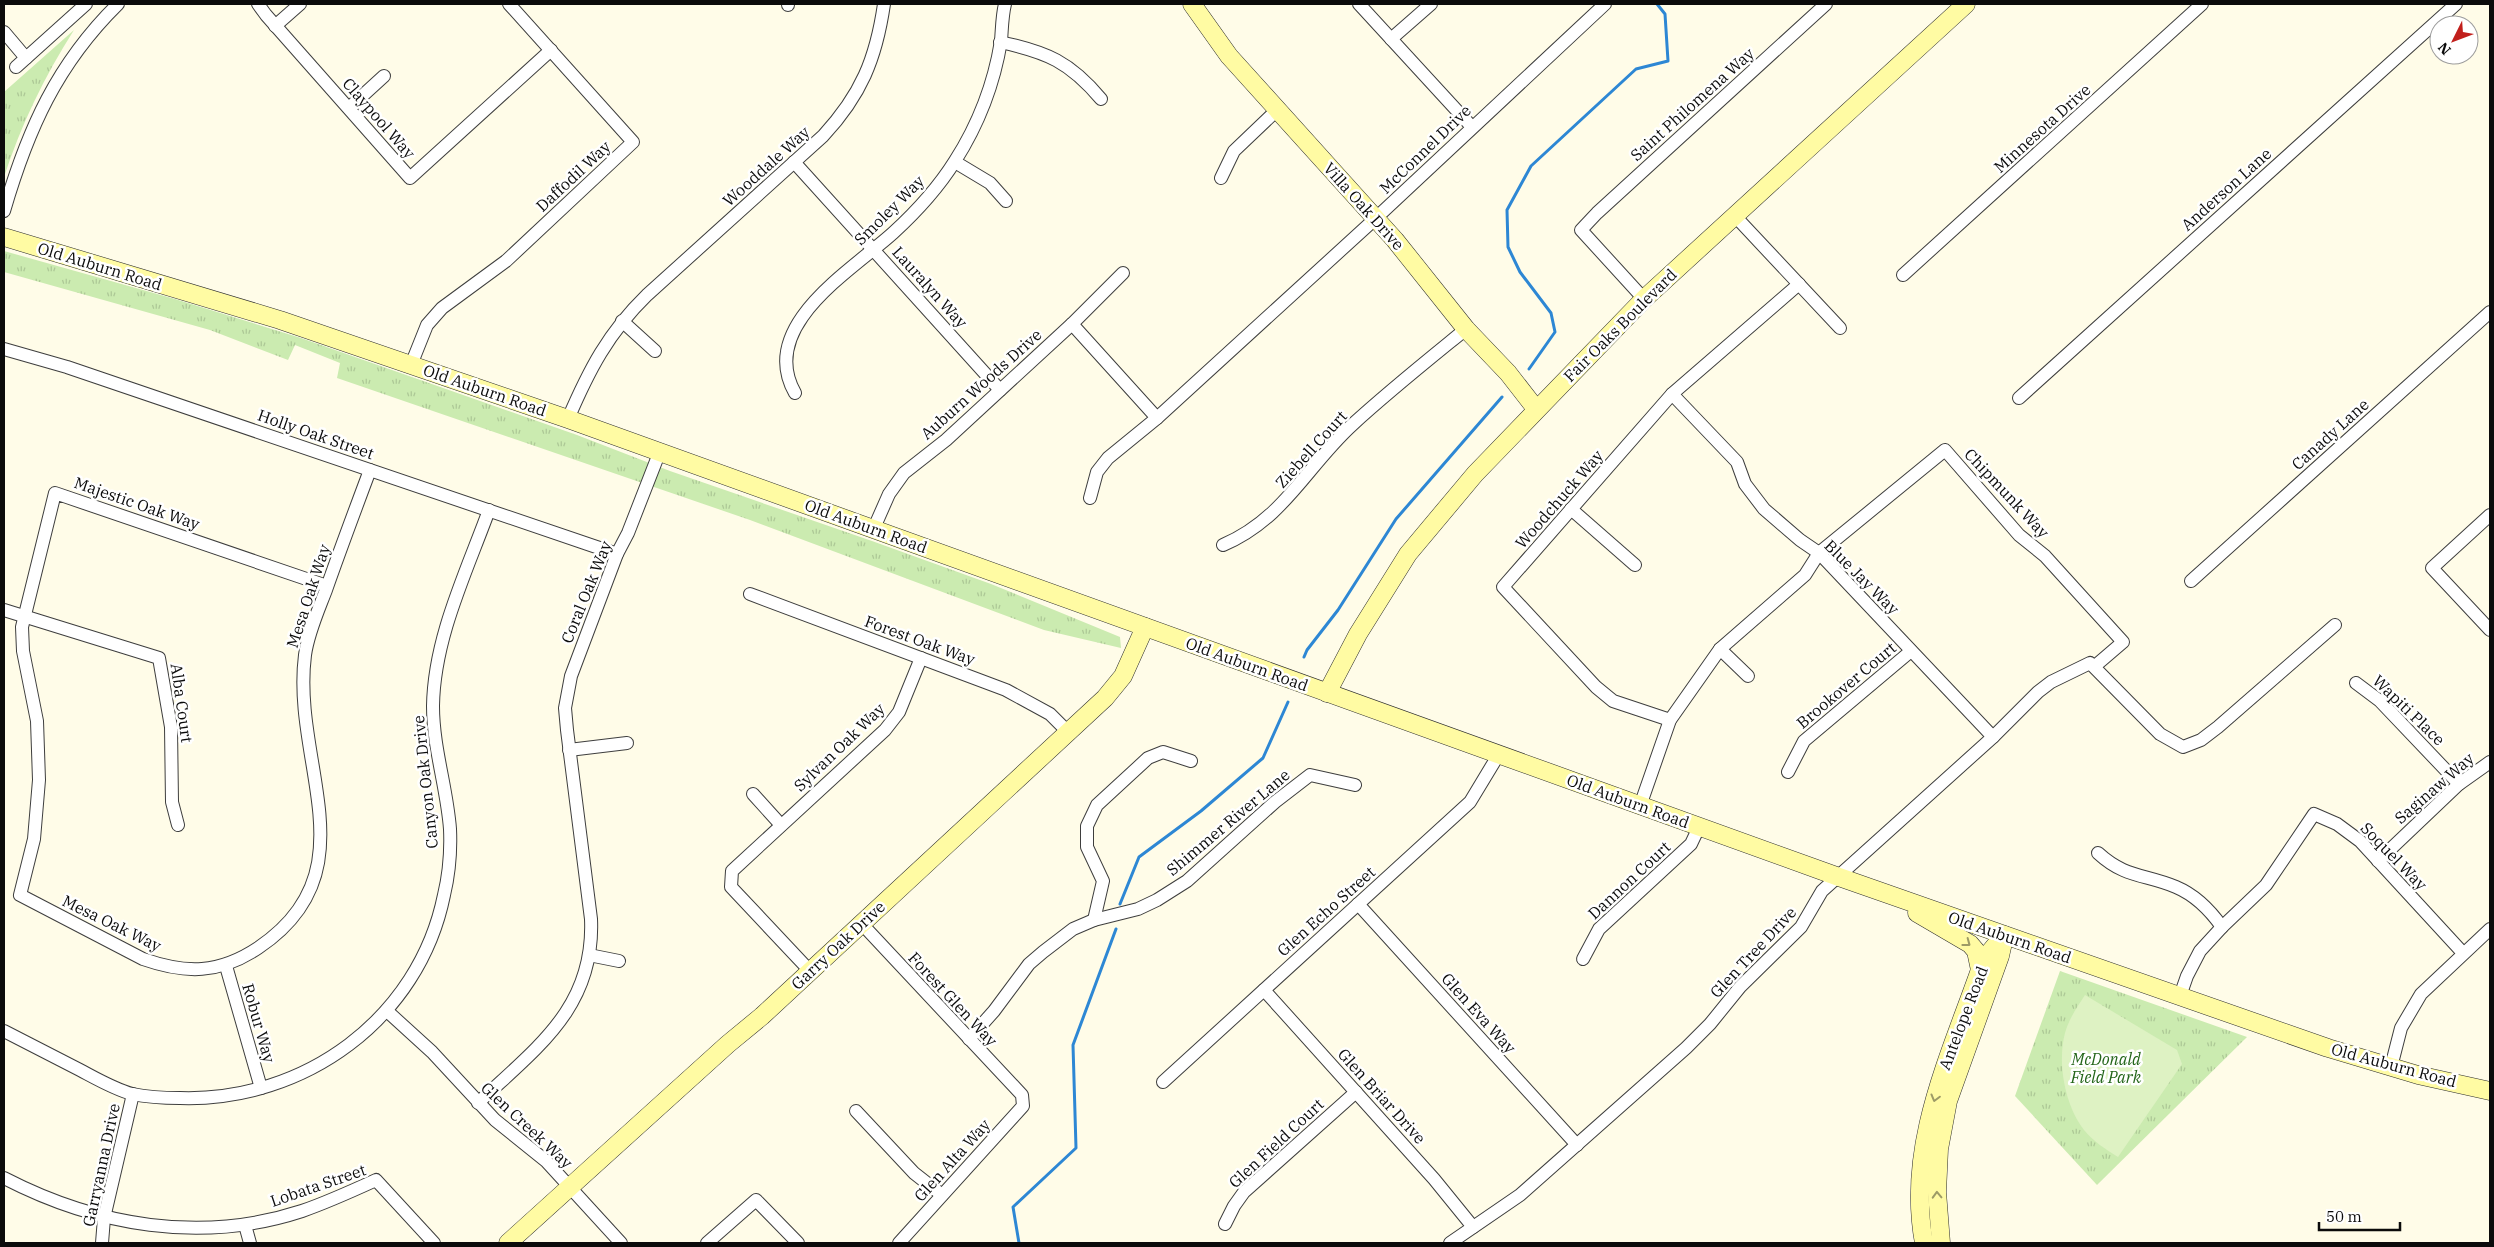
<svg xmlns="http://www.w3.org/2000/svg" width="2494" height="1247" font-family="'IBM Plex Serif',serif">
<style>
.park{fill:url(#park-tufts)}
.pitch{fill:#def2c3}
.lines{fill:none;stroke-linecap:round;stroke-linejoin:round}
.stream{stroke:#2d87d4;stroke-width:3}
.street-casing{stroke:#3e3e3e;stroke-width:14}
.secondary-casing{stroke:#2d2d2d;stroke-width:19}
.street{stroke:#fff;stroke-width:12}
.secondary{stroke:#fffba3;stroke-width:18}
.oneway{stroke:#9d9b66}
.labels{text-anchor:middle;stroke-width:5;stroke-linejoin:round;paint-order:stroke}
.street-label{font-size:16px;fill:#0b0b0b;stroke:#fff}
.park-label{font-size:16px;font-style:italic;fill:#236519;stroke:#fff}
</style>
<defs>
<pattern id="park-tufts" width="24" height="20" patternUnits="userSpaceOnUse" patternTransform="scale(1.25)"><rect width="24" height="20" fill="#cbebb0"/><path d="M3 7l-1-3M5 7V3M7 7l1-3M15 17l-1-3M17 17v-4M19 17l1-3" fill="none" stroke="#adc896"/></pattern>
</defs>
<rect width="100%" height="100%" fill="#fffce8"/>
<!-- park -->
<g class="park">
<path d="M74,30C44,77 21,125 4,177V92Z"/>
<polygon points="4,251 175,299 301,338 577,435 670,471 872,541 991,584 1120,637 1121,648 1044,630 750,520 337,378 340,363 295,345 288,360 210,330 4,272"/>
<polygon points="2060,971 2247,1037 2097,1185 2015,1096"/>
</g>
<!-- pitch -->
<path class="pitch" d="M2085,995L2177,1050L2182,1064L2118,1157C2105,1149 2093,1141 2084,1130C2065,1106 2057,1063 2065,1033C2069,1019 2077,1007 2085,995Z"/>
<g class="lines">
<!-- stream -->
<g class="stream">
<polyline points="1529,369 1555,332 1551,313 1520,272 1508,247 1507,210 1531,166 1636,69 1668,61 1665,14 1657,4"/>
<polyline points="1304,657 1307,650 1338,610 1396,519 1502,397"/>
<polyline points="1120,904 1139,857 1201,811 1263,758 1288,702"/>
<polyline points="1019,1243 1013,1207 1076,1148 1073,1045 1116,929"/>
</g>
<defs>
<g id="street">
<polyline points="258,4 266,15 410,178 551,50"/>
<polyline points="1359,4 1472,127"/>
<polyline points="788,5 788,4"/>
<polyline points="275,26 300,4"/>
<polyline points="4,32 26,58"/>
<polyline points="1391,39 1431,4"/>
<path d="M1000,42C1047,52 1070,62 1101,99"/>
<polyline points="16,67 86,4"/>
<polyline points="349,108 384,76"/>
<polyline points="794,162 1000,390"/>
<polyline points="955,162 990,183 1006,201"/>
<polyline points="1221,178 1234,151 1277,110"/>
<path d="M4,211C28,129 57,64 118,4"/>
<polyline points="1735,216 1840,328"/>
<polyline points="1903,275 2202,4"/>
<polyline points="1644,299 1581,230 1597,213 1826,4"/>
<polyline points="622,321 655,351"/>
<polyline points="1072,324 1157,418"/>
<polyline points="4,349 67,367 617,554"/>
<polyline points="411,365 427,325 442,308 506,261 633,142 509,4"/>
<path d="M795,393C757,326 851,271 893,233C916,212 938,188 955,161C978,125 994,84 1001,41C1002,29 1002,16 1005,4"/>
<polyline points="1672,394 1737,462 1745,484 1764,509 1800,540 1819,553 1993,737"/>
<polyline points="2019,398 2456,4"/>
<path d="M568,419C589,370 608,333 647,295L823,136C861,95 876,59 884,4"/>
<polyline points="1090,498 1097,472 1108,458 1157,418 1376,218 1605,4"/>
<polyline points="1571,509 1635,565"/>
<polyline points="2490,515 2432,568 2490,630"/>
<polyline points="874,528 889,494 904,473 946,440 1072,324 1123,273"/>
<path d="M1223,545C1284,519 1306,467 1352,425C1389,391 1428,360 1466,329"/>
<polyline points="2191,581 2490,312"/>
<path d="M327,586L55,493L22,627L23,651L37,721L39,780L34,839L20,895L143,959C186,974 219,974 258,948C373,871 291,764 305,655C308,633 318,611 326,590C340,550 355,510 370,470"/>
<polyline points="750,594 1006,690 1050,714 1069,733"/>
<polyline points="4,610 159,658 171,727 172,802 178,825"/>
<polyline points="1720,649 1748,676"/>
<polyline points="2356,683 2380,701 2459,784"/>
<polyline points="1670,720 1613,701 1596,687 1503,587 1672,394 1799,284"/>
<polyline points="569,750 627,743"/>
<polyline points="1788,772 1804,741 1911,651"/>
<polyline points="753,794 781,825"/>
<polyline points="1640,806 1670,720 1720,649 1805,575 1819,553 1945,450 2019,535 2045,556 2123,642 2095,666"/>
<path d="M2098,853C2125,878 2145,874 2176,887C2195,895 2210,910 2222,927"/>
<polyline points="2378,861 2459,784 2490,762"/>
<polyline points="1358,904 1577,1145"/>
<polyline points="1094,920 1103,881 1087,847 1087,826 1097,805 1148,758 1163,752 1191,761"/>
<polyline points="861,923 1022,1095 1023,1106 899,1243"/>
<polyline points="589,955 619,961"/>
<polyline points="1583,959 1599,929 1691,844 1699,827"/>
<polyline points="226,966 261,1088"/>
<polyline points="810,971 731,887 732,871 885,730 899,712 921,658"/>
<polyline points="1264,990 1434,1179 1473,1227"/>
<polyline points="2180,996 2187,976 2200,951 2222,927 2266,885 2314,814 2337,824 2360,841 2463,953"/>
<polyline points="387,1011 432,1052 495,1120 546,1161 621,1243"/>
<path d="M4,1031C29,1044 55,1057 80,1070C97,1079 114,1089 132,1094C147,1097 165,1098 180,1098C304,1102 419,1019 444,895C449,874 451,851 450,829C447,788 433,748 433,706C434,638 466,573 489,510"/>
<polyline points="969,1039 994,1011 1029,964 1043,952 1073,929 1094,920 1138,909 1157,900 1187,881 1275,802 1310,775 1355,785"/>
<polyline points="2391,1067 2401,1028 2421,994 2490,929"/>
<polyline points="1163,1082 1470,802 1499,754"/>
<path d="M478,1103C536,1048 595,1008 591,919L567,730L565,708L571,676L617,554L628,533L660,451"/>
<polyline points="856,1111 914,1173 942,1195"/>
<path d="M4,1178C97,1226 201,1244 302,1211C328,1202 352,1191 376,1180L434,1243"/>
<polyline points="1225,1224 1234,1206 1244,1192 1356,1092"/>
<polyline points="245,1225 250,1243"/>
<polyline points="102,1243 104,1218 133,1094"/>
<polyline points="707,1243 756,1200 798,1243"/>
<polyline points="1450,1243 1520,1195 1686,1048 1710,1024 1740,987 1801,927 1822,891 1993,737 2038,692 2051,682 2090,663 2160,734 2183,747 2201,740 2218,727 2335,625"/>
</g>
<g id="secondary">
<polyline points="1192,4 1229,56 1395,240 1466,329 1508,373 1536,409"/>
<polyline points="4,237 280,320 568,419 1839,877 2328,1048 2418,1075 2490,1091"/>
<polyline points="1327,693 1358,634 1408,554 1475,474 1644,299 1966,4"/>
<polyline points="1917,913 1970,944 1976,951 1980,970"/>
<polyline points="508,1243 728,1044 762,1016 1105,698 1123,676 1145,627"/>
<path d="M1924,1243C1906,1147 1949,1058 1980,970L1989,953L2004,935"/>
<polyline points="1941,1243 1937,1192 1939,1149 1948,1101 2000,956 2004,938"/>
</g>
</defs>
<!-- street casing -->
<use href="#street" class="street-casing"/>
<!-- secondary casing -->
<use href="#secondary" class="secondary-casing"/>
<!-- street -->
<use href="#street" class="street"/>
<!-- secondary -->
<use href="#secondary" class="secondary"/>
</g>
<!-- one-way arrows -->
<defs><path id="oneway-chevron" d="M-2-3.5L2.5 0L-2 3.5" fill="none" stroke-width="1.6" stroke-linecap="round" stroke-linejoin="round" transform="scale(1.25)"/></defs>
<g class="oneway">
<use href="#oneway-chevron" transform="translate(1967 943) rotate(37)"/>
<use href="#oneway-chevron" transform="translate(1935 1098) rotate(105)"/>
<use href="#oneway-chevron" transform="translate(1937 1195) rotate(-92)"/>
</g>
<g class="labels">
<!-- street labels -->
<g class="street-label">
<text transform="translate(1692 104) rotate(-42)" y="6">Saint Philomena Way</text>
<text transform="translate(379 118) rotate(49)" y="6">Claypool Way</text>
<text transform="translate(2042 128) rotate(-42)" y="6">Minnesota Drive</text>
<text transform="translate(1425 149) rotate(-44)" y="6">McConnel Drive</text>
<text transform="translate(766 166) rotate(-42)" y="6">Wooddale Way</text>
<text transform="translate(573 176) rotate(-43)" y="6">Daffodil Way</text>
<text transform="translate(2226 189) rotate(-42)" y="6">Anderson Lane</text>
<text transform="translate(1364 206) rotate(48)" y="6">Villa Oak Drive</text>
<text transform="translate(889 210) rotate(-45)" y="6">Smoley Way</text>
<text transform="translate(100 266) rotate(17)" y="6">Old Auburn Road</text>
<text transform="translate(930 287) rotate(48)" y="6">Lauralyn Way</text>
<text transform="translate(1620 325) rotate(-45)" y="6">Fair Oaks Boulevard</text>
<text transform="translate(981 384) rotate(-42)" y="6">Auburn Woods Drive</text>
<text transform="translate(485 390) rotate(19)" y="6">Old Auburn Road</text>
<text transform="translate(316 434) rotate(19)" y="6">Holly Oak Street</text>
<text transform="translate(2330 434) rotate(-42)" y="6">Canady Lane</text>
<text transform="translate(1311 449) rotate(-48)" y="6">Ziebell Court</text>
<text transform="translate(2007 493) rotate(47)" y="6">Chipmunk Way</text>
<text transform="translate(1559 499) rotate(-49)" y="6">Woodchuck Way</text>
<text transform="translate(137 503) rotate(19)" y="6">Majestic Oak Way</text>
<text transform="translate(866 526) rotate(20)" y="6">Old Auburn Road</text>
<text transform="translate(1862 577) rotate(45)" y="6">Blue Jay Way</text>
<text transform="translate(586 592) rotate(-68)" y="6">Coral Oak Way</text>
<text transform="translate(308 596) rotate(-72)" y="6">Mesa Oak Way</text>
<text transform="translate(920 640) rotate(20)" y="6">Forest Oak Way</text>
<text transform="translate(1247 664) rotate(20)" y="6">Old Auburn Road</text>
<text transform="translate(1846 685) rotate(-40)" y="6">Brookover Court</text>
<text transform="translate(182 703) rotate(82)" y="6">Alba Court</text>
<text transform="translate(2409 710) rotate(44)" y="6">Wapiti Place</text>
<text transform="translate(839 747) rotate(-44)" y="6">Sylvan Oak Way</text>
<text transform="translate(425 782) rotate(-96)" y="6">Canyon Oak Drive</text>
<text transform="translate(2434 788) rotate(-41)" y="6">Saginaw Way</text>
<text transform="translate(1628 801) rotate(20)" y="6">Old Auburn Road</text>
<text transform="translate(1228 822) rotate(-40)" y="6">Shimmer River Lane</text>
<text transform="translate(2394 856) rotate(46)" y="6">Soquel Way</text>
<text transform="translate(1629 880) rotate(-43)" y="6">Dannon Court</text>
<text transform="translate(1326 911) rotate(-42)" y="6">Glen Echo Street</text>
<text transform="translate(112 923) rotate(26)" y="6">Mesa Oak Way</text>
<text transform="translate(2010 937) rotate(19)" y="6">Old Auburn Road</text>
<text transform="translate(838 945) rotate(-43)" y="6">Garry Oak Drive</text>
<text transform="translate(1753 952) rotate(-47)" y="6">Glen Tree Drive</text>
<text transform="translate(953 999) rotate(47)" y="6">Forest Glen Way</text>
<text transform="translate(1479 1013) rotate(48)" y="6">Glen Eva Way</text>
<text transform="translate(1963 1018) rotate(-69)" y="6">Antelope Road</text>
<text transform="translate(259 1023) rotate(74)" y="6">Robur Way</text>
<text transform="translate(2394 1065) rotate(15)" y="6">Old Auburn Road</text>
<text transform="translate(1382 1096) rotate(48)" y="6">Glen Briar Drive</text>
<text transform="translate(527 1125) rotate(43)" y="6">Glen Creek Way</text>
<text transform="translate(1276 1143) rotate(-43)" y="6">Glen Field Court</text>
<text transform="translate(952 1160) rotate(-48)" y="6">Glen Alta Way</text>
<text transform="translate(101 1165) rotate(-78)" y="6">Garryanna Drive</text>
<text transform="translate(318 1185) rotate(-19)" y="6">Lobata Street</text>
</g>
<!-- park labels -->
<g class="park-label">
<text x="2106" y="1065">McDonald<tspan x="2106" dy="18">Field Park</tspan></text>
</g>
</g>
<!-- border -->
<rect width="2494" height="1247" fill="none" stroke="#0b0b0b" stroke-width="10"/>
<!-- north arrow -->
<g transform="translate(2454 40) rotate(228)"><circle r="24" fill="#ffffff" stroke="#9d9d9d"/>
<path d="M0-4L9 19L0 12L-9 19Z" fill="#c11f1c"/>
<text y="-8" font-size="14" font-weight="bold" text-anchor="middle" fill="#0b0b0b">N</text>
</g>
<!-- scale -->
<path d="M2319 1222v8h81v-8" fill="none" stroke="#0b0b0b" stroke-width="2.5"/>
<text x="2326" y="1222" font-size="15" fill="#0b0b0b" stroke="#ffffff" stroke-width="4" paint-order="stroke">50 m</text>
</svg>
